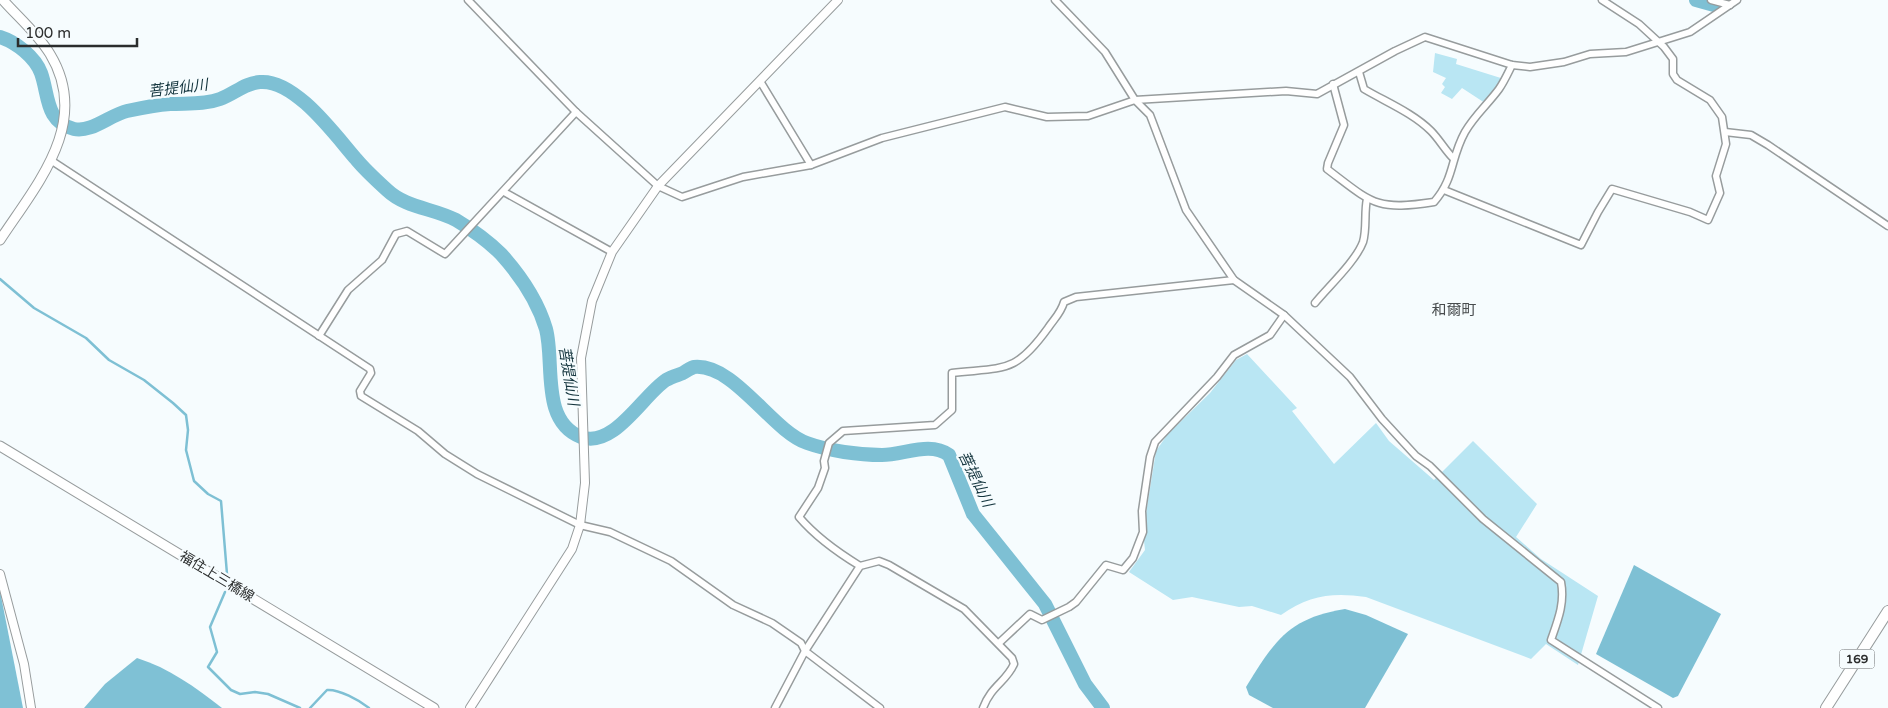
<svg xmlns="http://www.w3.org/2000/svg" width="1888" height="708" font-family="'Varela Round','Noto Sans JP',sans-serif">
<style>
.green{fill:#b9e6f3}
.forest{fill:#7fc1d5}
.water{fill:#7ec0d4}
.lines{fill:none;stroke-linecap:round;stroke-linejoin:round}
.stream{stroke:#7ec0d4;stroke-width:2.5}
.river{stroke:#7ec0d4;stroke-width:14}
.minor-casing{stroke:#979c9d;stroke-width:9}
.tertiary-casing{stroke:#979c9d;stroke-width:10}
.secondary-casing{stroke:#979c9d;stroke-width:11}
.trunk-casing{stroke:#979c9d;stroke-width:12}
.minor{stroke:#fff;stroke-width:6}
.tertiary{stroke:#fff;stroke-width:8}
.secondary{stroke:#fff;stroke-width:9}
.trunk{stroke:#fff;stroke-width:10}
.labels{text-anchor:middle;stroke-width:4.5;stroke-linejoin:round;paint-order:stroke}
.shield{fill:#f6fcfe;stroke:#686b6c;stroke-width:1}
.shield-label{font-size:12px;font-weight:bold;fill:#2b2d2d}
.street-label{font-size:14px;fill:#2b2d2d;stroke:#f6fcfe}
.water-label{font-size:15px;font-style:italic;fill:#14353e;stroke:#f6fcfe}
.neighbourhood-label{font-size:15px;fill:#484c4e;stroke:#f6fcfe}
</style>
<rect width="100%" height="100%" fill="#f6fcfe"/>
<!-- green -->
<g class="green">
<polygon points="1435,53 1457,59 1456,64 1504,79 1485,103 1462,88 1452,99 1441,93 1445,87 1442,84 1446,78 1433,72"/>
<path d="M1247,354L1297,408L1292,411L1334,464L1376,423L1389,441L1434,480L1473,441L1537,504L1516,537L1541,559L1598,596L1578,665L1546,644L1531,659L1366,597C1333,592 1309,595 1281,615L1252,606L1239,607L1192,597L1173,600L1129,572L1145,550L1143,532L1156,451L1167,435L1210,393L1236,360Z"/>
</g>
<!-- forest -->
<g class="forest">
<polygon points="0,591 23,708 0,708"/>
<path d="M137,658C169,668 195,687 222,708H84L105,684Z"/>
</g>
<!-- water -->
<g class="water">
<polygon points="1634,565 1721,614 1678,696 1673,698 1596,654"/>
<path d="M1345,609L1366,615L1408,634L1365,708H1273L1249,695L1246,687C1275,640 1289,618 1345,609Z"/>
</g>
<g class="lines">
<!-- stream -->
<g class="stream">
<polyline points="0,279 34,308 86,338 109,360 144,380 173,403 186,415 188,430 186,450 194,481 208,494 221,501 227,574"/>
<polyline points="225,592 210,627 217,652 208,667 231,690 240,694 255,692 268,694 300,708"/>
<path d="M310,708L327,690C339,689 359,700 369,708"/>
</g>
<!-- river -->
<g class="river">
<polyline points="1696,0 1714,5 1723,0"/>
<path d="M0,37C16,42 35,57 41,73C49,95 45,122 74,129C91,133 110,115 127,111C141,108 156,105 170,104C187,103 204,105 220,99C234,94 245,83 260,82C295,79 335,135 356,159C365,170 376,180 387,190C406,208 433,208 456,220C471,229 489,242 501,254C520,275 538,302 546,329C555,363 540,421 581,437C614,449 643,395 666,380C671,377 678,375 683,373C686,371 691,368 694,367C734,363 772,431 807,443C829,451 859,455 882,455C904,455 930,441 949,455L973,514L1045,604L1085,684L1103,708"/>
</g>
<defs>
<g id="minor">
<polyline points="468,0 576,112 658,186 682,197 743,177 811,165 882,138 1005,107 1047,117 1088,116 1135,100 1286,91 1317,94 1395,51 1425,37 1512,65 1530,67 1564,62 1590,54 1626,52 1690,32 1737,0"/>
<path d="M1055,0L1105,52L1135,100L1150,115L1186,210L1234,280L1284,315L1350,377L1382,419L1416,456L1430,466L1483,519L1561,582C1565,603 1558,620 1551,640L1658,708"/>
<polyline points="1711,0 1730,5"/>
<path d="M1359,72L1364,89C1386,102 1413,113 1431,131C1439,139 1445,150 1453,158"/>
<polyline points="760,81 811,165"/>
<path d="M1333,84L1344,125L1328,163L1327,169C1372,203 1375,211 1434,202C1455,178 1450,159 1465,132C1474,116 1488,104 1499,89C1504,82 1508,73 1512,65"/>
<polyline points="1725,132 1751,135 1768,145 1888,226"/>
<polyline points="52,161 370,369 371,373 360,391 361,396 418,431 445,454 477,474 580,525 610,532 671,561 733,605 772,623 801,643 805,651 880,708"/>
<polyline points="1444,190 1581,245 1598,212 1612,189 1690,212 1708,220 1720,193 1716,176 1726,144 1722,117 1710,100 1677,80 1673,74 1673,59 1664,47 1639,24 1602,0"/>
<polyline points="504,192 612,252"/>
<path d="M1315,303C1328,287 1356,261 1363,242C1367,229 1364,212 1367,199"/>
<polyline points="319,336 348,290 382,260 396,234 407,231 445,254 576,112"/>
<path d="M860,566C837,552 816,537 799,517L818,488L825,468L824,461L829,443L843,431L935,425L952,410V373C1005,367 1015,374 1048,328C1054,319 1061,313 1064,302L1076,297L1234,280"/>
<polyline points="999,643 1030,614 1042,620 1069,607 1076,602 1106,565 1123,570 1133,558 1143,532 1142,511 1150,457 1155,442 1217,377 1234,355 1270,335 1284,315"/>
<path d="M775,708L805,651L860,566L879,561L889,565L964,609L1012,658L1014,664C1006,682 991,686 983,708"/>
</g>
<g id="tertiary">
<polyline points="0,574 24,664 31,708"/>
<polyline points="470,708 572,549 580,525 585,483 581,358 592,301 612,252 658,186 838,0"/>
</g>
<g id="secondary">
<path d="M0,240C36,185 92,123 50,54C38,34 18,17 3,0"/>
<polyline points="0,446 434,708"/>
</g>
<polyline id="trunk" points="1826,708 1888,611"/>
</defs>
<!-- minor casing -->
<use href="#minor" class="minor-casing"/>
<!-- tertiary casing -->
<use href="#tertiary" class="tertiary-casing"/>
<!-- secondary casing -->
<use href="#secondary" class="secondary-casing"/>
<!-- trunk casing -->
<use href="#trunk" class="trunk-casing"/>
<!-- minor -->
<use href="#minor" class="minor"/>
<!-- tertiary -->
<use href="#tertiary" class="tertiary"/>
<!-- secondary -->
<use href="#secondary" class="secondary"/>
<!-- trunk -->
<use href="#trunk" class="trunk"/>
</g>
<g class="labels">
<!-- shield labels -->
<rect class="shield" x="1839.5" y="649.5" width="35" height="19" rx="4"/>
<g class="shield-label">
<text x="1857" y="663">169</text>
</g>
<!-- street labels -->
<g class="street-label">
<text transform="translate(217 576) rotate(31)" y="5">福住上三橋線</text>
</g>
<!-- water labels -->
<g class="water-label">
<text transform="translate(178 88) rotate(-7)" y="5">菩提仙川</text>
<text transform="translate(569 376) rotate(81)" y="5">菩提仙川</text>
<text transform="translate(976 479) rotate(64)" y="5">菩提仙川</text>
</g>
<!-- neighbourhood labels -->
<g class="neighbourhood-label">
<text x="1454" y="315">和爾町</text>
</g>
</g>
<!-- scale -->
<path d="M18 38v8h119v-8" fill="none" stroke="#2b2d2d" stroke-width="2.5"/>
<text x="25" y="38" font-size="15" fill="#2b2d2d" stroke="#f6fcfe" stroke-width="4" paint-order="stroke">100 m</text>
</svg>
